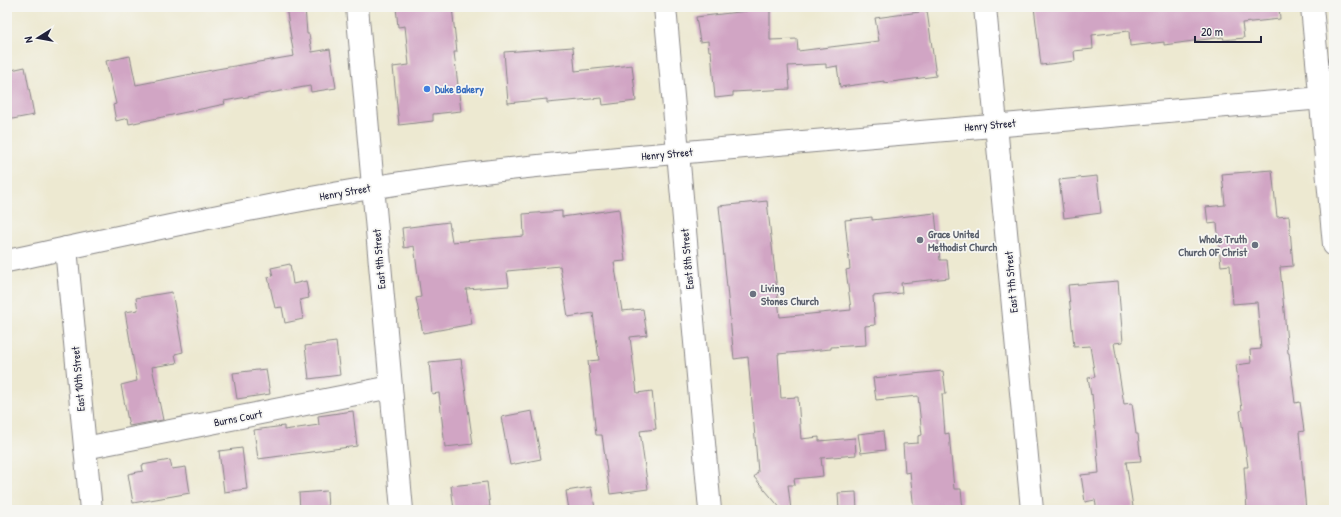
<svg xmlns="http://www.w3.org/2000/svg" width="1341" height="517" font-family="'Patrick Hand',sans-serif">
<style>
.building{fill:#d1a5c4}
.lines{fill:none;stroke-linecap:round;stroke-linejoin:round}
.street-casing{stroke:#888686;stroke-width:24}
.secondary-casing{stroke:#888686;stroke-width:24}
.street{stroke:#fff;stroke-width:22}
.secondary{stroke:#fff;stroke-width:22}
.shop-dot{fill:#3f7fe0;stroke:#f6f6f2;stroke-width:1.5}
.worship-dot{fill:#6b7280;stroke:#f6f6f2;stroke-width:1.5}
.labels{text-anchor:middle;stroke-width:3.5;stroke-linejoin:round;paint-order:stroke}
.shop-label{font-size:11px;font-weight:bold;fill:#366cbe;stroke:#f6f6f2;text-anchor:start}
.street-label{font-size:11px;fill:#22223b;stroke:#f6f6f2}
.worship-label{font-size:11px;font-weight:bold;fill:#5b616d;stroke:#f6f6f2;text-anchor:start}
</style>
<rect width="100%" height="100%" fill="#f6f6f2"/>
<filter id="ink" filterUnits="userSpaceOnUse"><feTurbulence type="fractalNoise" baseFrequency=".025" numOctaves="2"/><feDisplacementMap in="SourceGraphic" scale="8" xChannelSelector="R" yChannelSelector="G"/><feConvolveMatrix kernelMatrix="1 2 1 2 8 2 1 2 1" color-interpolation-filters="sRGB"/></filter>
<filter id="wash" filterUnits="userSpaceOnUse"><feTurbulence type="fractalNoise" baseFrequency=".012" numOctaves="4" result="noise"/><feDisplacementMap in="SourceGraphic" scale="16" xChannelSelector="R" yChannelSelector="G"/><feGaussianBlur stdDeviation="0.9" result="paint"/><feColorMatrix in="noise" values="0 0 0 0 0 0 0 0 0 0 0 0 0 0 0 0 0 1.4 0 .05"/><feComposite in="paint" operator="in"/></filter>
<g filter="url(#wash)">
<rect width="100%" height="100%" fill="#ede9d1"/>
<g id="blocks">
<!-- building -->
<g class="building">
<polygon points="286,7 305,7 307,34 309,34 312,52 330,49 336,88 311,92 310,86 224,101 225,104 129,124 128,118 116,121 113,105 116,104 106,61 130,56 136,85 217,69 294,56"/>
<polygon points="396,7 452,7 457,52 454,52 461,111 433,114 433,121 399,125 393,67 409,65 405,26 398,27"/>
<polygon points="747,7 770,7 770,40 797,39 798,51 879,41 875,18 927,11 936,76 884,83 884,81 840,87 837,66 826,68 826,64 788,66 790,89 733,92 733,96 715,98 711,51 709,51 708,41 700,42 696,17 747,11"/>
<polygon points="1034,7 1279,7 1280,19 1242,23 1244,38 1224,40 1223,37 1164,45 1164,42 1130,46 1129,31 1092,35 1093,49 1074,51 1075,61 1041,65"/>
<polygon points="573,47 575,71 632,65 636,101 603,105 602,98 547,103 547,99 508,103 504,52"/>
<polygon points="25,67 34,115 7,120 7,71"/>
<polygon points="1272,170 1277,217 1289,216 1293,266 1280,267 1288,353 1289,353 1295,403 1300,402 1304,431 1299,432 1306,510 1247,510 1244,467 1248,467 1240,411 1242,410 1236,365 1251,363 1250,350 1261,349 1257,302 1233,304 1230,265 1221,266 1217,223 1208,224 1206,207 1225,205 1222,174"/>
<polygon points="1097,176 1101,213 1064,218 1059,180"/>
<polygon points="767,201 780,317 851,310 846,270 850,269 845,220 872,217 872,220 935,213 940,260 947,260 949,278 901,283 902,293 873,296 875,325 865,326 866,345 831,347 831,349 778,354 781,398 798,397 801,439 819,437 819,441 855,438 856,455 821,458 823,476 794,479 795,485 788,485 791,510 782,510 754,477 758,472 748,357 734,359 719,206"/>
<polygon points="619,209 625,261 614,262 622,311 643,309 647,335 630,337 637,393 652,391 656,429 640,431 648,489 610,494 602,435 596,435 588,361 599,360 593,313 568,317 560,266 507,271 509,286 466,289 472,324 423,333 416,298 421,297 414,246 404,248 402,228 449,222 452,242 524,236 523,214 562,211 562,217"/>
<polygon points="290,264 293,284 306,281 309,298 300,300 303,319 285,323 282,307 275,308 268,277 273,276 271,268"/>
<polygon points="1118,281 1123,342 1114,343 1124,404 1132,403 1136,434 1138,434 1141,461 1126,462 1133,507 1111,510 1097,510 1095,500 1085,502 1081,475 1099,473 1092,394 1091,395 1088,378 1095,377 1090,346 1074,347 1068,285"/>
<polygon points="172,292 183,352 175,354 177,363 152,367 163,420 129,426 121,385 137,381 125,312 138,310 136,298"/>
<polygon points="336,342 340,375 309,379 305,346"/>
<polygon points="461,359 473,444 445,447 439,393 432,394 429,362"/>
<polygon points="266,369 270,394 237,399 233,373"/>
<polygon points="943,371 946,394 942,394 945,434 949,433 954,489 961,489 963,510 914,510 910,472 905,473 903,444 918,443 918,436 922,435 918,396 876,400 873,378"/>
<polygon points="353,411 357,446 258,459 254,430 284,426 284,430 319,425 318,416"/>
<polygon points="532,411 541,459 510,465 501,417"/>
<polygon points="883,431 885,450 861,453 858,434"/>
<polygon points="242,448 247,489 224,492 219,451"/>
<polygon points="170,460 172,469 186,467 190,493 133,503 128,474 143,471 142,465"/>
<polygon points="487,482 490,507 454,510 451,486"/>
<polygon points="591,487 595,508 586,510 569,510 566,491"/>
<polygon points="327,491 328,510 300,510 299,493"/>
<polygon points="856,492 857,510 839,510 838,493"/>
</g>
</g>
</g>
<g filter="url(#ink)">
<use href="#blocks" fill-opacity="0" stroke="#888686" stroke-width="1"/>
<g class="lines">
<defs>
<g id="street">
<polyline points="357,7 402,510"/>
<polyline points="665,7 710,510"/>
<polyline points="985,7 1032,510"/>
<polyline points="1312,7 1334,245"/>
<polyline points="66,248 91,510"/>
<polyline points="85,448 391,387"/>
</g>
<path id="secondary" d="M7,261C151,230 296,197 443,177C558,162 675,153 791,143C972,127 1153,111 1334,97"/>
</defs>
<!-- street casing -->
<use href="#street" class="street-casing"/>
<!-- secondary casing -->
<use href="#secondary" class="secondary-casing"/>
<!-- street -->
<use href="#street" class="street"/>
<!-- secondary -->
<use href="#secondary" class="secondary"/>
</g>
</g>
<!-- markers -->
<circle class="shop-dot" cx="427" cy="89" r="4"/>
<g class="worship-dot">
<circle cx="920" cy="240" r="4"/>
<circle cx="1255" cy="245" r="4"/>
<circle cx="753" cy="294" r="4"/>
</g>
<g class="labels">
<!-- shop labels -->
<g class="shop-label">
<text x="435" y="93">Duke Bakery</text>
</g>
<!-- street labels -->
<g class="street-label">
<text transform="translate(990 125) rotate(-5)" y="4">Henry Street</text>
<text transform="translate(667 154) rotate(-5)" y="4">Henry Street</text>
<text transform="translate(345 192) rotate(-10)" y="4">Henry Street</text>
<text transform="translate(379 259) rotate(-95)" y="4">East 9th Street</text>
<text transform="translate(687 259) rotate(-95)" y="4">East 8th Street</text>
<text transform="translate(1011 282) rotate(-95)" y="4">East 7th Street</text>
<text transform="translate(78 379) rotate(-95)" y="4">East 10th Street</text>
<text transform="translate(238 418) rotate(-11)" y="4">Burns Court</text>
</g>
<!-- worship labels -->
<g class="worship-label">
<text x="928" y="238">Grace United<tspan x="928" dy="13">Methodist Church</tspan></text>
<text x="1247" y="243" text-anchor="end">Whole Truth<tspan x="1247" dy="13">Church OF Christ</tspan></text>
<text x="761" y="292">Living<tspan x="761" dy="13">Stones Church</tspan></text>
</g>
</g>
<!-- margin -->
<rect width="1341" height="517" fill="none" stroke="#f6f6f2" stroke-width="24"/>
<!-- north arrow -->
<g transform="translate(38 38) rotate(259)" stroke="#f6f6f2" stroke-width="3" paint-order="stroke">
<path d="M0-3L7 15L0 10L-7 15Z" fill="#22223b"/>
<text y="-6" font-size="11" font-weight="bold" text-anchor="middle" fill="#22223b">N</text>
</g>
<!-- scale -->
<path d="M1195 36v6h66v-6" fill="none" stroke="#22223b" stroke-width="2"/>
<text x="1201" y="36" font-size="12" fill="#22223b" stroke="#f6f6f2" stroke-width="3" paint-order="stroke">20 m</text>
</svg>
